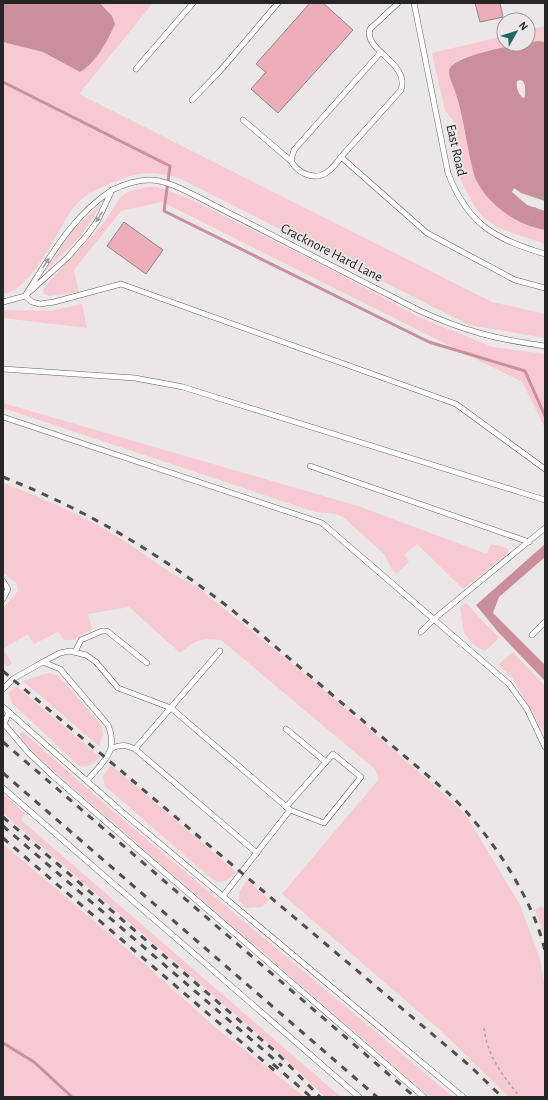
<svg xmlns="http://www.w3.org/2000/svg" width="548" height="1100" font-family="'Alegreya Sans',sans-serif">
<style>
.green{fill:#f7c9d1}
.water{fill:#cb8f9b;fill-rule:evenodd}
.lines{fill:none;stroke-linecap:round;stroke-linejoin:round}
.stream{stroke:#cb8f9b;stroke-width:3}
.building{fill:#edaeba;stroke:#8b8888}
.lane-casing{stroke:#635f60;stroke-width:6}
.path{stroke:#a9a6a7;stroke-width:1.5;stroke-dasharray:3 3;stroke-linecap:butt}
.lane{stroke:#fff;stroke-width:5}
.rail{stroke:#504f4f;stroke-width:3;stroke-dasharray:7 7;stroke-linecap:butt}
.oneway{fill:#9d9d9d}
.labels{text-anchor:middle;stroke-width:3.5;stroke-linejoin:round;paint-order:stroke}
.street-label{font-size:14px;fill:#262525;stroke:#ebe7e8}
</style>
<rect width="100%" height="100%" fill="#ebe7e8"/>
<!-- green -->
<g class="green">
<path d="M100,3H153L79,94L492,302L545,314V338L469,325L181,179C156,171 140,171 116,181C101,187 85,193 74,207C58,228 31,292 3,294V42L43,51L72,68L96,57L111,34L108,10Z"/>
<polygon points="545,26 545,42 528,42 528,30"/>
<path d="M504,36V44H519L462,58L451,66V79L456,93L475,178C487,204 516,225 545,230V244L499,228L483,217L474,206L457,173L452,154L453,143L458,136L453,120L445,111L432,53Z"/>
<polygon points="147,187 157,187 188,198 320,264 423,319 493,347 545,354 545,428 522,382 162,202 121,211 74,270 79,292 49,296 44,294 43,290 48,283 103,224 120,198 128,192"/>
<polygon points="103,202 80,237 45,271 72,231"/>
<polygon points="82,304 87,328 3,318 3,310 51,311"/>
<polygon points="3,403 358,506 487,554 491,544 507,548 509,553 463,589 417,544 404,555 409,562 396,574 391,568 384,554 343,517 336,514 315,512 3,408"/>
<path d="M3,483C40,497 77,513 111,533C140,549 166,573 196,586L316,683L436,787L466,815L520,905L540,959L545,988V1097H509L441,1031L282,894L379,779L375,769L221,640C200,638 196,640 180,653L129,607L88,614L92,629L74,640H64L58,632L34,644L28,634L3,649L12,663L7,667L3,663V608L18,591L17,584L3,572Z"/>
<polygon points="466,603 499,638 485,651 474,645 464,633 460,608"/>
<polygon points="513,652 545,686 545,735 512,677 498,665"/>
<polygon points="48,673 57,675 65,683 101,725 103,734 99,746 23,681"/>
<path d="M16,686L100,757C93,764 89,768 79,766L12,703L9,693Z"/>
<polygon points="23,732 114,812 453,1097 432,1097 423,1091 51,769 21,739 20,734"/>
<path d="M111,765L236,872C228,880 222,886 211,878L105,786L103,776Z"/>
<polygon points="3,794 25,813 21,820 341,1097 325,1097 272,1046 3,813"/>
<polygon points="3,844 147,966 216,1028 305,1097 3,1097"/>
<polygon points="247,880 269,900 262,907 246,908 239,900 239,892"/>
<polygon points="541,906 545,911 545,937 535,910"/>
</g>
<!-- water -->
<g class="water">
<path d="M3,3H100L112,16L115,24C108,40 96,63 80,72L43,52L3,42Z"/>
<path d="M539,41L545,42V201L521,193L514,188L512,192L527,205L545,211V230C516,225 487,204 475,178C467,150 464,118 455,91C453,85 447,74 450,68C458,54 524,43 539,41ZM520,80L523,81L525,86V97L523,98C518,94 516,87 517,81Z"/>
<polygon points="545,544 545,557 499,597 493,613 545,665 545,681 499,633 476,605"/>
</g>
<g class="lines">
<!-- stream -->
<g class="stream">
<polyline points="3,82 170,166 164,211 429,342 525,371 545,416"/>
<polyline points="3,1043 34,1062 72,1097"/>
</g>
</g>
<!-- building -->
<g class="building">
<polygon points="310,3 323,3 353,30 278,113 251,89 266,72 256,64"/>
<polygon points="475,3 500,3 503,17 480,22"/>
<polygon points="124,222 163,250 146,274 107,246"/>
</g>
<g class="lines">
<defs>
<g id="lane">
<path d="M398,3L370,29C363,51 410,62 401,90L341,157L427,233L515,280L545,288"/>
<path d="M414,3L448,173C468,225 495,239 545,254"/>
<polyline points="136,69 193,3"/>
<polyline points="192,100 220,71 278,3"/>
<polyline points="243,120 291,161"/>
<path d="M341,157C337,163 332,169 326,173C313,181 297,172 291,161L294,150L381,52"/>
<path d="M112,190C148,173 162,179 196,196L418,310C464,331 495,339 545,346"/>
<polyline points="25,296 32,302 40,304 54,302 121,284 456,404 545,469"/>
<path d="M3,302L25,296L67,258L88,234L98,220L112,190C72,216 50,257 25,296"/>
<polyline points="3,369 135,378 183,387 545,500"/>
<polyline points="3,417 322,523 509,684 527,709 545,747"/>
<polyline points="310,466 529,542"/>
<polyline points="3,581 8,589 3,599"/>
<polyline points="421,632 434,619 545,528"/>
<polyline points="532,635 545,622"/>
<polyline points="220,651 135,749 257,853"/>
<polyline points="75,652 81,640 102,631 107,631 147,663"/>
<polyline points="43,662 60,653 70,651 86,655 96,662 118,688 171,708 290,810 223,896"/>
<path d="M3,689L13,679L43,662L60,669L108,725C119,752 103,761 87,781"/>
<polyline points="3,707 121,811 463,1097"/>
<polyline points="9,712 4,724 28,752 52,775 424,1097"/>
<polyline points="286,729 326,762"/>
<path d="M112,748C122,744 126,745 135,749"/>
<polyline points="3,788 359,1097"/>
<polyline points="286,807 333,754 361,777 324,823 290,810"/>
</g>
</defs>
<!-- lane casing -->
<use href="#lane" class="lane-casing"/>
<!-- path -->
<g class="path">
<polyline points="535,197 545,198"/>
<polyline points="529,225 535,207"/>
<path d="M484,1028C487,1056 503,1076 520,1097"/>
</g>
<!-- lane -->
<use href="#lane" class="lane"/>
<!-- rail -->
<g class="rail">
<path d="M3,477C89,511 158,553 231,609L447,792C487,829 533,897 545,951"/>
<polyline points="3,671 470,1066 502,1097"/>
<polyline points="3,742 415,1097"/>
<polyline points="3,773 377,1097"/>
<polyline points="3,817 277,1053 320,1097"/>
<polyline points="3,826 282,1066"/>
<polyline points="3,838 275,1071"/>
<polyline points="273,1064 311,1097"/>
</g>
</g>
<!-- one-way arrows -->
<defs><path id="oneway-solid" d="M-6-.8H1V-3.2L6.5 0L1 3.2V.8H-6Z"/></defs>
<g class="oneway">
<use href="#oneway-solid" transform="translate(99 217) rotate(122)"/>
<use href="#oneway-solid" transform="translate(46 263) rotate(-57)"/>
</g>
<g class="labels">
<!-- street labels -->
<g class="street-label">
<text transform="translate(457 150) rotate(77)" y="5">East Road</text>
<text transform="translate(332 252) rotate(27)" y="5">Cracknore Hard Lane</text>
</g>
</g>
<!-- border -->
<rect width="548" height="1100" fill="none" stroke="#262525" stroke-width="8"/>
<!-- north arrow -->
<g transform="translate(516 32) rotate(51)"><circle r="19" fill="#ebe7e8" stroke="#9c999a"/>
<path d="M0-3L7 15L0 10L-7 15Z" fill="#1c6760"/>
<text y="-6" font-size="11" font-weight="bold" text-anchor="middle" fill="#262525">N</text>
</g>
</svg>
